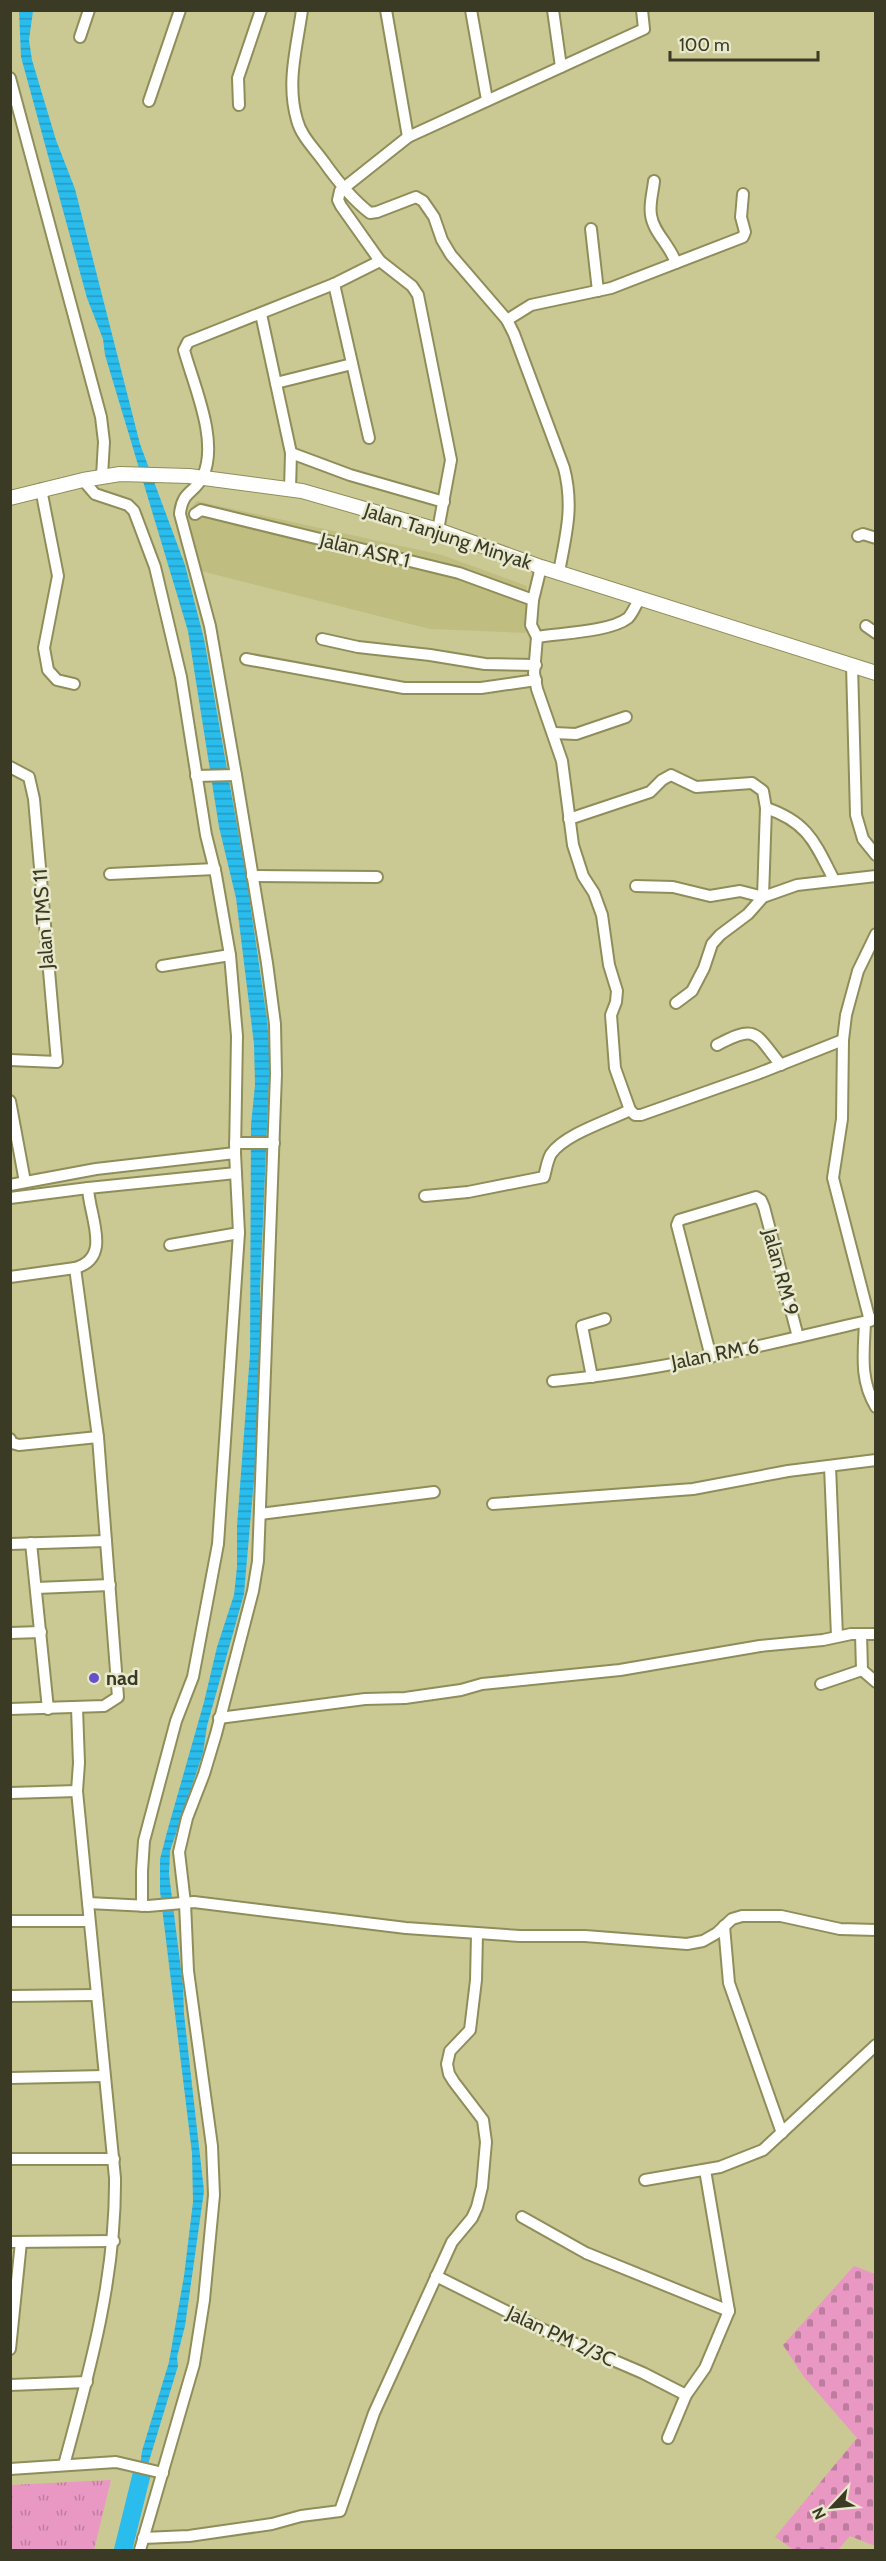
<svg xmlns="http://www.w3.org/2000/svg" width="886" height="2561" font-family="Cabin,sans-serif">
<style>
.built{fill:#bfbd80}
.grass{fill:url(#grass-tufts)}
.cemetery{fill:url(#cemetery-stones)}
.water{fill:url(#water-rules)}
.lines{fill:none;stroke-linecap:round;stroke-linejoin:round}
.river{stroke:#29bcec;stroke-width:18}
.minor-casing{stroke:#8f8d59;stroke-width:14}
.major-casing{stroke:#8f8d59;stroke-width:16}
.minor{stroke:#fff;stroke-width:10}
.major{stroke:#fff;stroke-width:14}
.poi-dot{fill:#6651ca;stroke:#e8e8cd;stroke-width:2}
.labels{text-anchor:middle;stroke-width:5;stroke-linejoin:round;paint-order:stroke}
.street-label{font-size:20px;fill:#3b3a24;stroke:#e8e8cd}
.poi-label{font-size:20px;font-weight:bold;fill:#3b3a24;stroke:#e8e8cd;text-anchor:start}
</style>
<defs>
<pattern id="grass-tufts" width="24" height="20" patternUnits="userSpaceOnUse" patternTransform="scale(1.5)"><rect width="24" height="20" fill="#e998c3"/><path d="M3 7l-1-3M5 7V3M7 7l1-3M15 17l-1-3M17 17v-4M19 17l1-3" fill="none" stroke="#be7d9e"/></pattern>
<pattern id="cemetery-stones" width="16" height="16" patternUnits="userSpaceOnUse" patternTransform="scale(1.5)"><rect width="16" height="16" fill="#e998c3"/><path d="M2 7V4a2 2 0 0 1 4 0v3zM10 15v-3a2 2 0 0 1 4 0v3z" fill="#be7d9e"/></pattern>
<pattern id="water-rules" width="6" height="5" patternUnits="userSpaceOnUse" patternTransform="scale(1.5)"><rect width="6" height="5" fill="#29bcec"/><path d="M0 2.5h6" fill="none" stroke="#249abf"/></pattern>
</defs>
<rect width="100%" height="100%" fill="#cbc993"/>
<!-- built -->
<polygon class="built" points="197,501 442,555 527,586 526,633 430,629 201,571 188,519 190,509"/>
<!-- grass -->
<polygon class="grass" points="111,2480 94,2550 11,2550 11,2485"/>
<!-- cemetery -->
<polygon class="cemetery" points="854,2266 875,2274 875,2546 850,2536 838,2550 794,2550 775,2537 857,2438 804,2377 783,2345"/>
<!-- water -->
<polygon class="water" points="19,11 33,11 29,40 32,60 56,140 75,189 140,444 185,565 204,639 247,882 267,1019 270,1057 260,1290 264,1364 244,1594 207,1726 203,1753 170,1851 169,1874 183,1986 184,2014 204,2191 185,2326 177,2357 178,2366 142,2484 138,2483 142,2451 169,2362 184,2276 193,2202 192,2153 160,1891 160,1859 167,1832 204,1702 217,1647 234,1595 237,1567 237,1526 250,1354 251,1125 255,1085 254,1044 236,898 219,827 188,631 105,355 103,339 87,298 21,57"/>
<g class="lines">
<!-- river -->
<polyline class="river" points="123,2550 142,2473"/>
<defs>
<g id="minor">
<path d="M302,10C297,47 286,83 297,120C301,136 314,148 324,162C336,179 353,200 370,213L377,212L416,197L423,201L434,217L442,240L451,255L507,320L514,334L564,468C574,507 566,534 559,572"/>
<polyline points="386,10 408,137"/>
<polyline points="471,10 487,100"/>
<polyline points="553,10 561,67"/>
<polyline points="80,37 89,10"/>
<polyline points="10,78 101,417 104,442 102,476"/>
<polyline points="149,101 180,10"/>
<polyline points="239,105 238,78 261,10"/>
<path d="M654,181C653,192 649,204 651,215C653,232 670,245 676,263"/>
<polyline points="591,229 598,291"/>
<polyline points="334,284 369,438"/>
<polyline points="261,314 291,453 290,489"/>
<polyline points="507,320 531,305 611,288 743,237 745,232 741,217 743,194"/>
<polyline points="276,383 352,364"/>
<polyline points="291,453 350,475 444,502"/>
<polyline points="83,480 95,494 128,505 134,511 155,567 181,677 206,835 216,875 230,955 237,1036 235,1153 239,1233 218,1544 193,1677 176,1721 144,1841 142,1871 142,1906"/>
<polyline points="41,489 58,576 44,648 48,670 57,680 74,684"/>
<polyline points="195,514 201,510 459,573 533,600"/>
<polyline points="438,530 451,460 418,295 412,286 380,261 341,206 338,200 340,191 408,137 644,29 642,10"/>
<polyline points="858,536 863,534 876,538"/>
<polyline points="541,567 533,600 531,625 537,637 534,673 537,689 562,761 573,845 583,876 594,893 602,915 609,965 617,991 616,1002 611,1015 615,1068 630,1110 635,1115 641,1115 757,1074 843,1040"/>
<polyline points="866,626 876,633"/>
<path d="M537,637C560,633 610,632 628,618C633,613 636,604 640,598"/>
<polyline points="322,639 358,647 430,655 485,664 536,665"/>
<polyline points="246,659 404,688 481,688 536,680"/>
<polyline points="852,665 856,815 863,839 876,855"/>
<polyline points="554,733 576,734 626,717"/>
<polyline points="10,767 29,777 34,799 57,1062 10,1060"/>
<polyline points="196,776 236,775"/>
<path d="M766,808C808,822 815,843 834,880"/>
<polyline points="569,819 650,792 662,780 671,775 696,787 752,783 763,791 766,808 763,897"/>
<polyline points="110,874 215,869"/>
<polyline points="252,876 377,877"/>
<polyline points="636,886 673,887 710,896 740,891 763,897"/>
<polyline points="162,966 230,955"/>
<polyline points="676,1003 692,991 704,968 712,944 720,935 748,914 763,897 797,885 876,876"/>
<path d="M717,1045C758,1023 755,1034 781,1065"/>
<polyline points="10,1101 25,1182"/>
<polyline points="235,1143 274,1143"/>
<polyline points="10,1185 96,1169 235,1153"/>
<path d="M425,1196L468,1192L544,1177C546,1170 547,1161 551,1154C565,1134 608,1121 630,1110"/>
<polyline points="10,1198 88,1188 236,1173"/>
<polyline points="170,1245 239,1233"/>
<path d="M10,1277L75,1268C113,1258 89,1216 88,1188"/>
<polyline points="870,1321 833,1178 842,1119 843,1040 846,1015 858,971 876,934"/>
<path d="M865,1322C864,1351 859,1380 876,1407"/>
<polyline points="711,1357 677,1225 679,1220 756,1197 761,1200 764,1207 798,1337"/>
<polyline points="592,1377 582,1326 605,1319"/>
<path d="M553,1381C662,1371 769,1344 875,1319"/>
<polyline points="10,1439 12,1443 19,1445 98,1437"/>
<polyline points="830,1466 837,1636"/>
<polyline points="493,1504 693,1489 788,1471 876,1460"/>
<polyline points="260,1514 434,1492"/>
<polyline points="31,1543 48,1709"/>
<polyline points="10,1544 106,1541"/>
<polyline points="36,1588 110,1585"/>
<polyline points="10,1633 41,1632"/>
<polyline points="861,1634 862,1670 876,1682"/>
<polyline points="821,1684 862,1670"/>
<polyline points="10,1709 104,1706 118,1697 98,1437 75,1268"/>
<polyline points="219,1718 365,1699 405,1698 461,1690 482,1684 620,1670 760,1646 823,1640 851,1634 876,1634"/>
<polyline points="10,1793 77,1791"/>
<polyline points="88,1903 148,1906 194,1902 406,1928 520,1936 585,1936 687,1944 703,1941 717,1933 732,1919 742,1916 781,1916 840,1929 876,1930"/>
<polyline points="10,1921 89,1921"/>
<polyline points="724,1926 729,1983 782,2133"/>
<polyline points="10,1996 96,1995"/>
<polyline points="10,2078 104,2076"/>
<polyline points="10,2159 114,2159"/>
<polyline points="645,2180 720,2167 763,2150 876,2045"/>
<polyline points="522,2217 586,2253 729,2311"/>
<polyline points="10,2242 114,2241"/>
<polyline points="436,2276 550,2333 643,2373 686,2395"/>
<polyline points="10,2349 21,2242"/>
<polyline points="10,2385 87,2382"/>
<polyline points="668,2438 686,2395 705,2368 729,2311 705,2170"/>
<path d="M64,2465C90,2370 116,2277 115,2178L77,1791L79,1763L77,1708"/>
<polyline points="10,2469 116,2462 163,2473"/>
<polyline points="143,2538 189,2536 272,2524 301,2516 340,2511 374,2413 452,2242 472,2218 477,2207 482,2187 486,2142 483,2120 454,2082 449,2074 447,2064 450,2051 470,2030 476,1980 477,1934"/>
<path d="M140,2550L194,2364L204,2300L214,2195L212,2146L188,1971L185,1903L179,1852L187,1818L204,1774L216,1734L253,1591L258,1561L276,1074L275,1024L267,963L236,775L210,626L180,514C182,490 195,494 203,476C219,441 194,386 184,350L188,342L334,284L380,261"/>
</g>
<polyline id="major" points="10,498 83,480 120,474 189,476 302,491 438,530 541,567 876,673"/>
</defs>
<!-- minor casing -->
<use href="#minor" class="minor-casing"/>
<!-- major casing -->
<use href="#major" class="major-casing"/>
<!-- minor -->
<use href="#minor" class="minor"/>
<!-- major -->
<use href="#major" class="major"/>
</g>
<!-- markers -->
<circle class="poi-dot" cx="94" cy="1678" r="6"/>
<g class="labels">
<!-- street labels -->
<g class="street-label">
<text transform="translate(448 536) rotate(18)" y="7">Jalan Tanjung Minyak</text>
<text transform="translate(365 550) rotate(14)" y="7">Jalan ASR 1</text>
<text transform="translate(43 919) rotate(-94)" y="7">Jalan TMS 11</text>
<text transform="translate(781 1272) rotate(75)" y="7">Jalan RM 9</text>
<text transform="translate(715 1354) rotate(-11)" y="7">Jalan RM 6</text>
<text transform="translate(561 2336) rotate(25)" y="7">Jalan PM 2/3C</text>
</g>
<!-- poi labels -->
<g class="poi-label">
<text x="106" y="1685">nad</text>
</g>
</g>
<!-- border -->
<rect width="886" height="2561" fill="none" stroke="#3b3a24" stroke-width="24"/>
<!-- north arrow -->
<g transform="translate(832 2507) rotate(244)" stroke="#e8e8cd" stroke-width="4.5" paint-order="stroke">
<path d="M0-4.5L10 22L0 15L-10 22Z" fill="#3b3a24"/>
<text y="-9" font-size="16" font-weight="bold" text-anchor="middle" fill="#3b3a24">N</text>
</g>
<!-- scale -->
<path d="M670 51v9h148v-9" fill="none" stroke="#3b3a24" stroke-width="3"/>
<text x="679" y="51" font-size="18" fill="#3b3a24" stroke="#e8e8cd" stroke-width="4.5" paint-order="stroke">100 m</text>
</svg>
